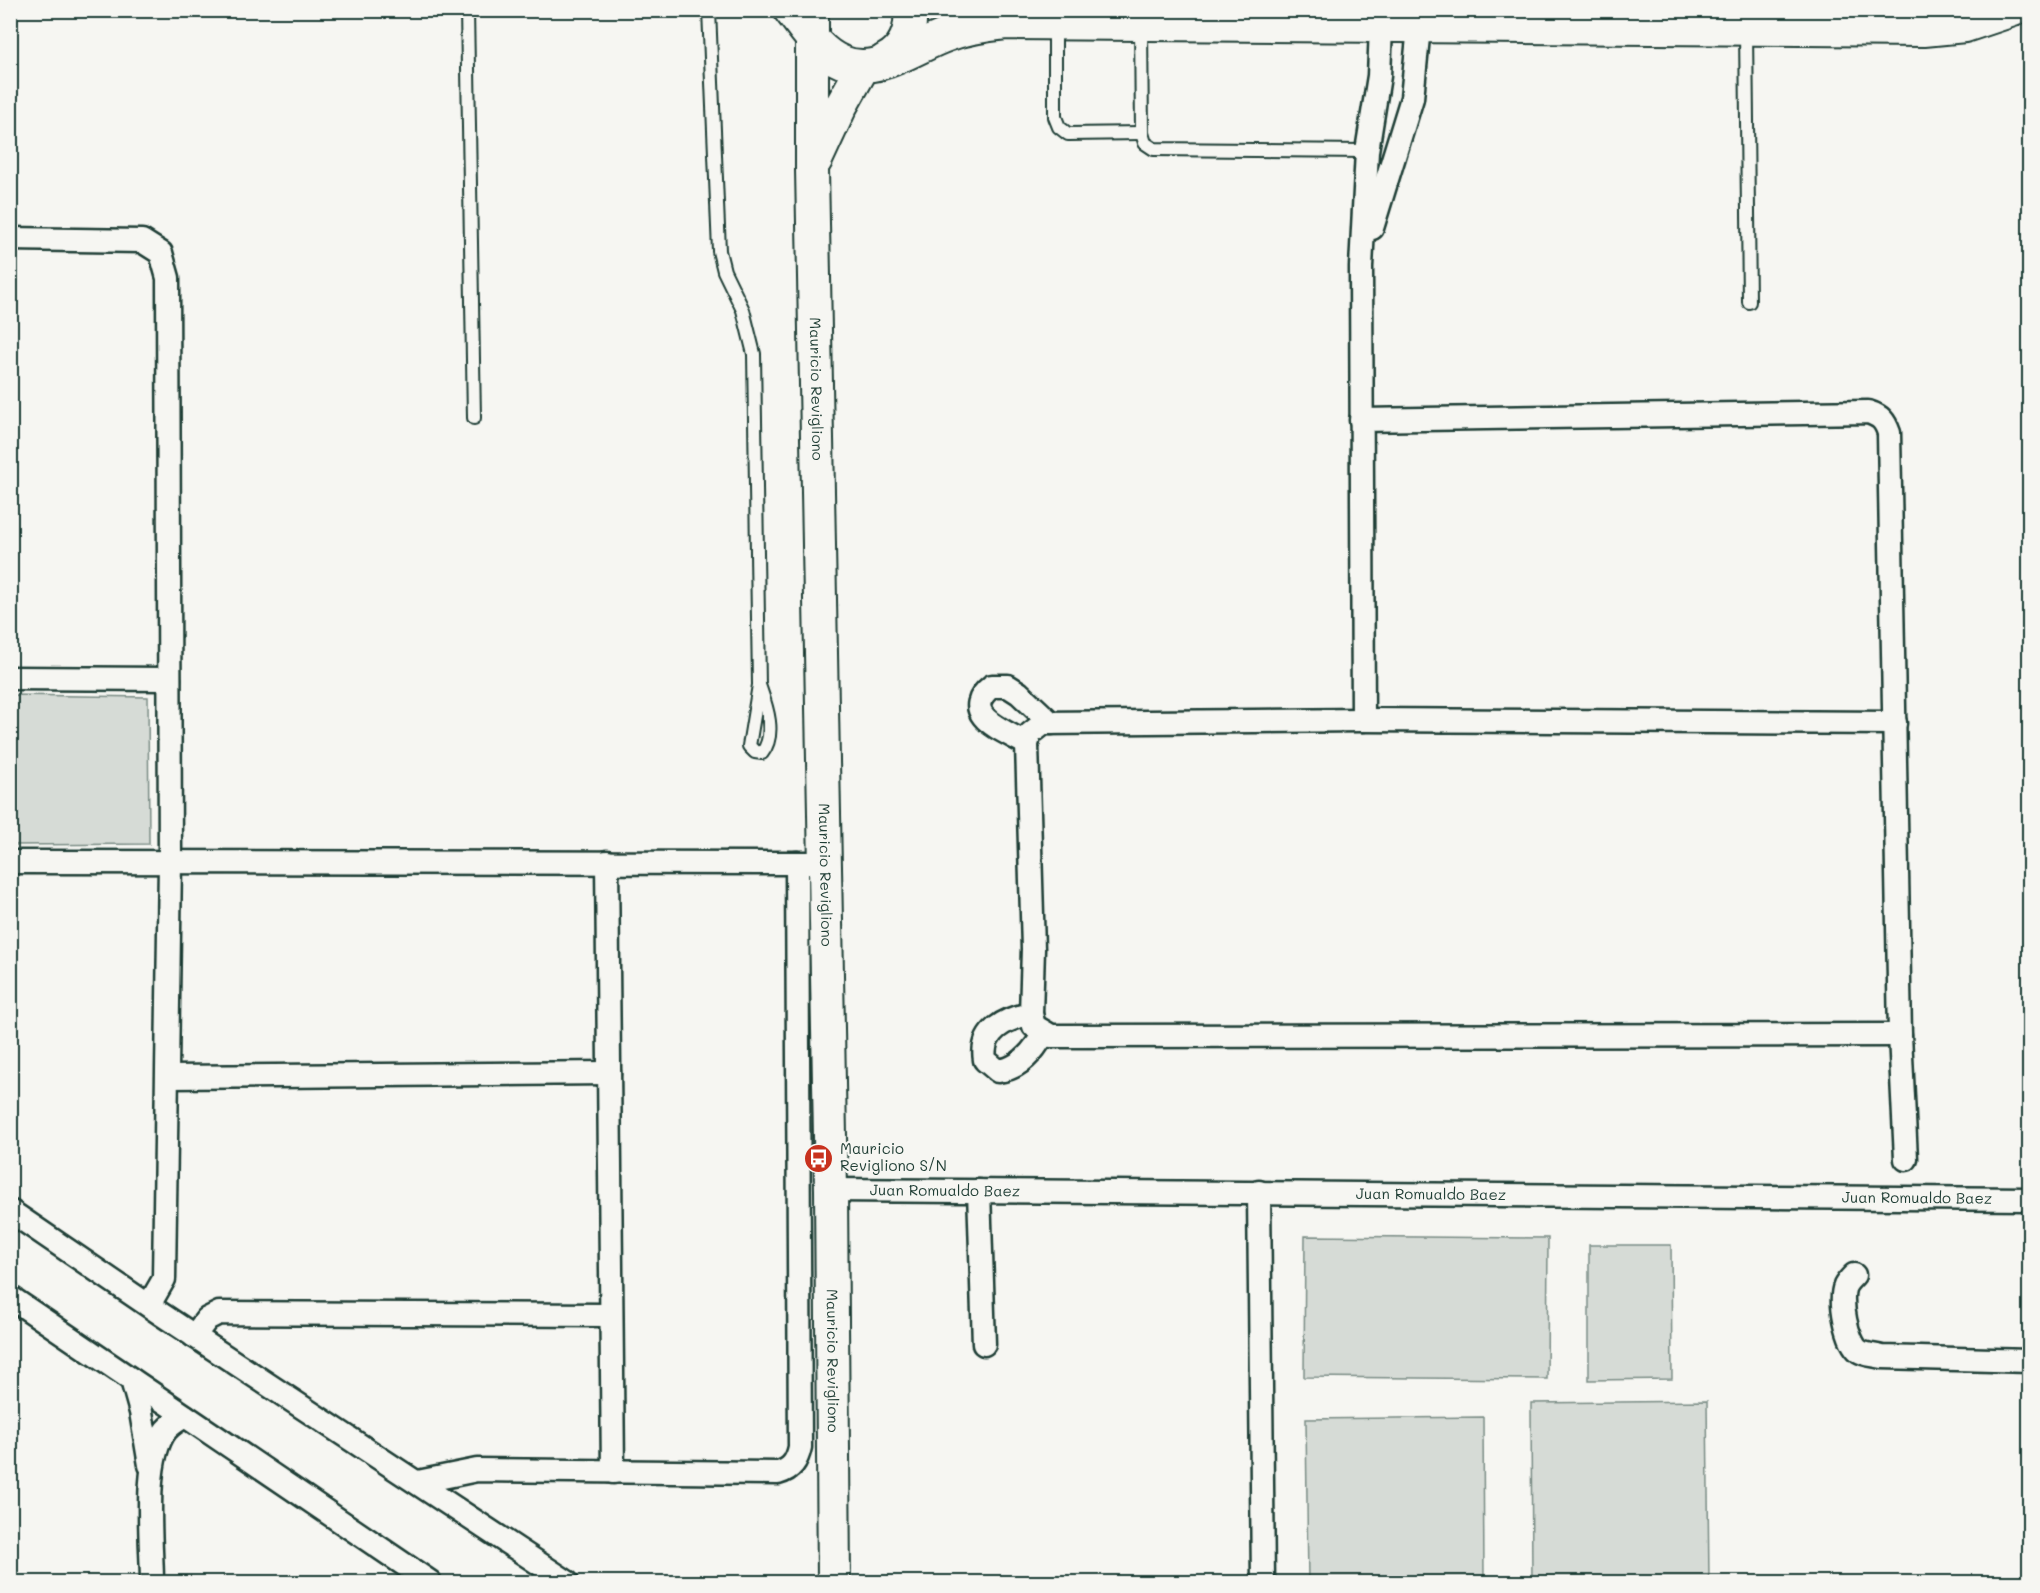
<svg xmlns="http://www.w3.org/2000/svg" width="2040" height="1593" font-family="Mali,sans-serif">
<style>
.green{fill:#d6dbd6;stroke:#7a8c85;stroke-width:1.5}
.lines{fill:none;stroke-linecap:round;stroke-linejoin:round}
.service-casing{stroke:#1f3d34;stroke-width:16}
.minor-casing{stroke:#1f3d34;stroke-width:27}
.secondary-casing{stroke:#1f3d34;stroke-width:36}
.service{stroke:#f6f6f2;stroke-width:12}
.minor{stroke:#f6f6f2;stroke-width:22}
.secondary{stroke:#f6f6f2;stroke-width:32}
.labels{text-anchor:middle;stroke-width:4.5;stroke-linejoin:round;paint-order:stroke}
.street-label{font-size:15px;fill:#1f3d34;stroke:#f6f6f2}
.poi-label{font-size:15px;fill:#1f3d34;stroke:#f6f6f2;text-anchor:start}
</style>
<rect width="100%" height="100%" fill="#f6f6f2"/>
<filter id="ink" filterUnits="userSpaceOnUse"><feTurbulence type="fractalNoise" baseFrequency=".0167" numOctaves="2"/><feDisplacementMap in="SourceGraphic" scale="12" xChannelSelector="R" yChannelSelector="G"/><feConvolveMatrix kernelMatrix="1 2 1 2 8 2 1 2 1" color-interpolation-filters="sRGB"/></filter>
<g filter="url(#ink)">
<!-- green -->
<g class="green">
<polygon points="11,695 148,697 149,844 11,845"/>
<polygon points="1305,1236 1548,1238 1547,1379 1304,1377"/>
<polygon points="1589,1245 1671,1245 1672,1379 1589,1380"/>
<polygon points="1707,1401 1709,1582 1532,1582 1531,1403"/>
<polygon points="1483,1417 1484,1582 1308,1582 1306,1419"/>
</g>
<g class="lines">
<defs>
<g id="service">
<polyline points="467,10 474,418"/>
<path d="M709,10L719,251L724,271L743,310L754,354L759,685L749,746L755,752L762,753C777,734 766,705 759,685"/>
<polyline points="1055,24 1055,117 1059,127 1068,134 1142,133"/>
<polyline points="1141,25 1142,133 1145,143 1154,149 1367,151"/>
<polyline points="1746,30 1749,302"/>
</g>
<g id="minor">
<polyline points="1372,228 1412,98 1419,27"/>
<polyline points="10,239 142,241 161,253 168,278 170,862 164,1279 149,1305"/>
<path d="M1361,420L1868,412C1881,416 1885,421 1889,433L1900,1035L1906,1159"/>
<polyline points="10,678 169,679"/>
<polyline points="1363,720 1361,267 1367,151 1379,76 1381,27"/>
<polyline points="1895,723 1363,720 1044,723 1030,734 1027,744 1033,949 1031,1014 1034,1026 1051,1036 1900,1035"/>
<path d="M1027,744C1008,732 955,715 992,686H1008L1019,693L1051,723"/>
<polyline points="10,862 810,863"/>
<polyline points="607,862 613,1472"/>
<path d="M1031,1014C1006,1018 980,1031 985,1060L998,1071C1020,1069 1034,1051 1044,1033"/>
<polyline points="168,1077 609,1073"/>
<path id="s1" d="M831,1190L2030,1199"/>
<polyline points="979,1191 984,1344"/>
<polyline points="1259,1192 1263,1582"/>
<polyline points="10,1211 161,1314 567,1582"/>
<path d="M1854,1275C1851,1278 1847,1282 1845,1286C1839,1300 1847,1342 1859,1351C1865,1355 1875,1355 1882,1357L2030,1361"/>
<polyline points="10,1297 430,1582"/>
<polyline points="194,1336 207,1319 219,1313 609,1315"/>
<polyline points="132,1380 141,1412 150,1465"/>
<path d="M418,1482L477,1470L778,1473C792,1469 797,1461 800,1447L797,863"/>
<path d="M152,1582C152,1543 142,1461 166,1430C171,1424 178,1420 185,1416"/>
</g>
<g id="secondary">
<path d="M790,10C805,29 819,53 842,62C877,77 915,46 947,35C966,28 986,25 1006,23L1924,30L1965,26L2013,10"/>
<path id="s2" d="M812,17V169L831,1190L834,1582"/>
<path d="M885,60C904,51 912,31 910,10"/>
<polyline points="816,160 841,106 863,67"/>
</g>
</defs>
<!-- service casing -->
<use href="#service" class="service-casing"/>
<!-- minor casing -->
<use href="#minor" class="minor-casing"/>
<!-- secondary casing -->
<use href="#secondary" class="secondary-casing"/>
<!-- service -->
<use href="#service" class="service"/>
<!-- minor -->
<use href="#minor" class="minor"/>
<!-- secondary -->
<use href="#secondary" class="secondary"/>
</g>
</g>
<!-- icons -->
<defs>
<symbol id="bus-disc" viewBox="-11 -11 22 22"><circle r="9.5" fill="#c8321e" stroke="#f6f6f2"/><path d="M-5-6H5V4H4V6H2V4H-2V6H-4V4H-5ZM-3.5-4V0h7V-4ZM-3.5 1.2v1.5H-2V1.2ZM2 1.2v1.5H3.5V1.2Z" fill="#fff"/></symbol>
</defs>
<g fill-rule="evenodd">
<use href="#bus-disc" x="802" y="1142" width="33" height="33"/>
</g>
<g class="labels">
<!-- street labels -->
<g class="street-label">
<text dy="5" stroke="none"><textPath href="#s2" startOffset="372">Mauricio Revigliono</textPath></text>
<text dy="5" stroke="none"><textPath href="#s2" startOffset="858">Mauricio Revigliono</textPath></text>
<text dy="5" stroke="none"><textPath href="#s1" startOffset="114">Juan Romualdo Baez</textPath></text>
<text dy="5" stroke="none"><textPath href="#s1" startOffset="600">Juan Romualdo Baez</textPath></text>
<text dy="5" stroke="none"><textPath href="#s1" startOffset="1086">Juan Romualdo Baez</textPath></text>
<text dy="5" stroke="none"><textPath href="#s2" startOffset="1344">Mauricio Revigliono</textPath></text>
</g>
<!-- poi labels -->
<g class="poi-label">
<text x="840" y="1154">Mauricio<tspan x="840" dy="17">Revigliono S/N</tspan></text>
</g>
</g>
<!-- margin -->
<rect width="2040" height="1593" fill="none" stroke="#f6f6f2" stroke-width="36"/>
<rect x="18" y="18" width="2004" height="1557" fill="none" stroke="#1f3d34" stroke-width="2" filter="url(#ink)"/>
</svg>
